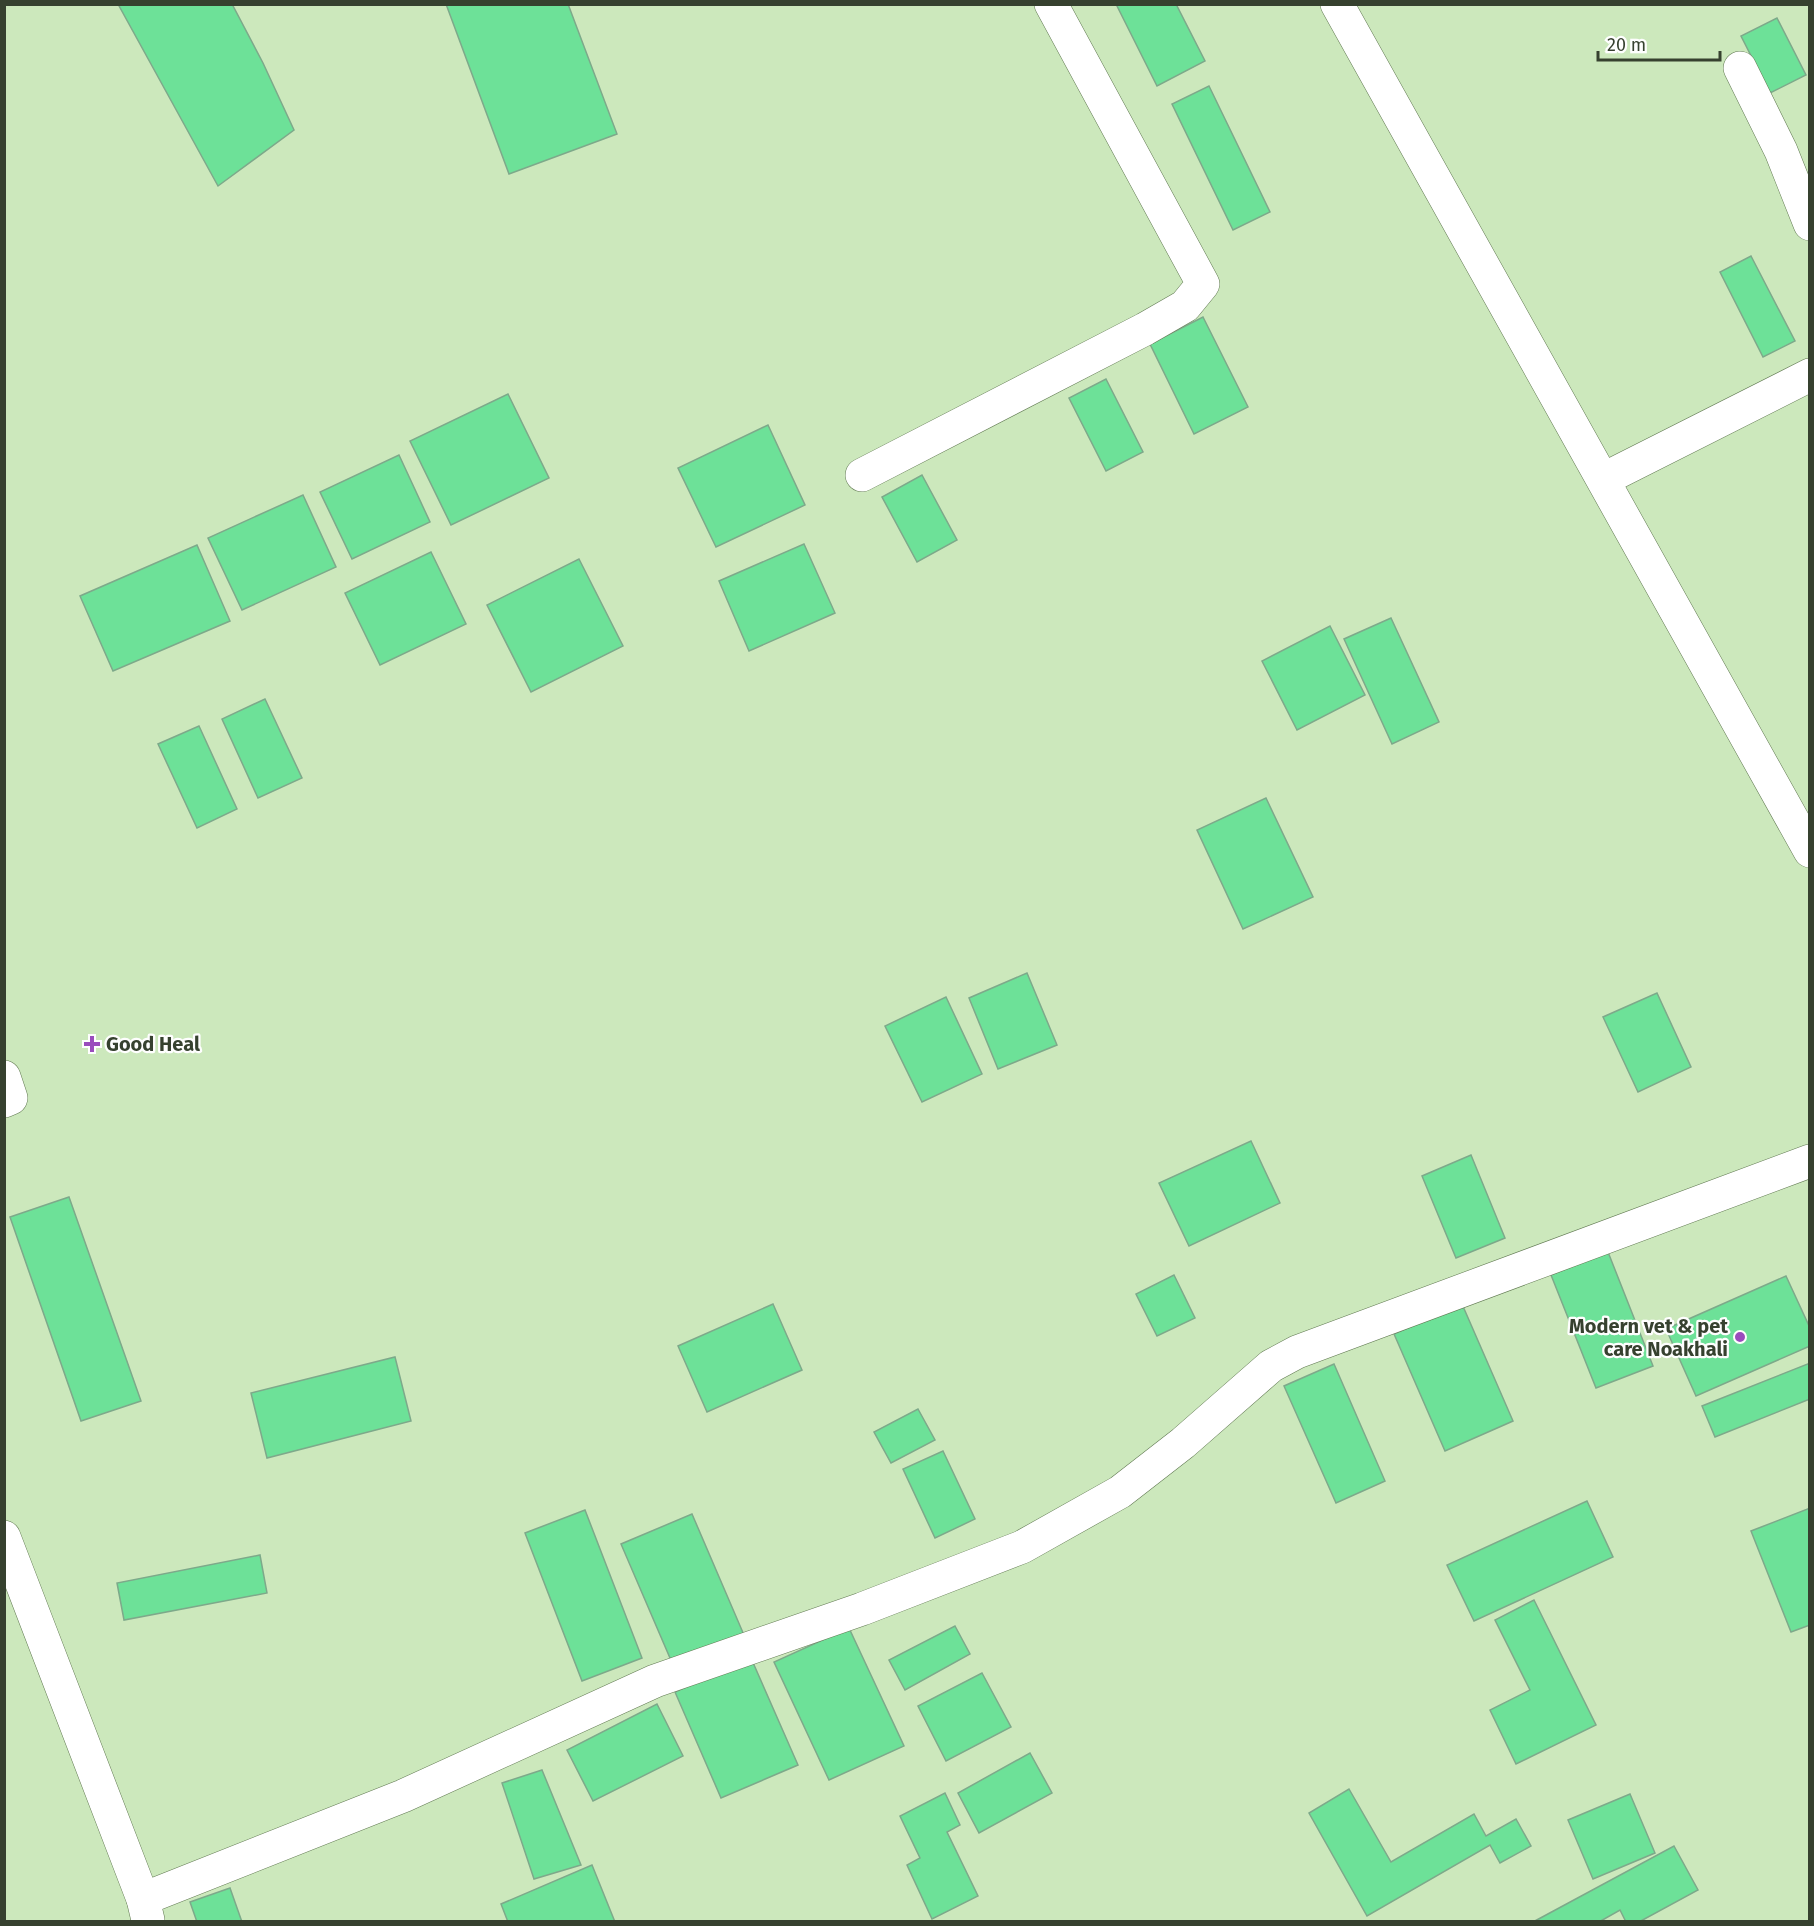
<svg xmlns="http://www.w3.org/2000/svg" width="1814" height="1926" font-family="'Fira Sans',sans-serif">
<style>
.building{fill:#6de198;stroke:#7da98a;stroke-width:1.5}
.lines{fill:none;stroke-linecap:round;stroke-linejoin:round}
.minor-casing{stroke:#627a53;stroke-width:34}
.minor{stroke:#fff;stroke-width:33}
.poi-dot{fill:#9a4cbd;stroke:#fefefe;stroke-width:2}
.labels{text-anchor:middle;stroke-width:4.5;stroke-linejoin:round;paint-order:stroke}
.poi-label{font-size:20px;font-weight:bold;fill:#36412f;stroke:#fefefe;text-anchor:start}
</style>
<rect width="100%" height="100%" fill="#cce8bc"/>
<!-- building -->
<g class="building">
<polygon points="118,4 232,4 263,63 294,130 218,186"/>
<polygon points="446,4 568,4 617,134 509,174"/>
<polygon points="1116,4 1176,4 1205,61 1157,86"/>
<polygon points="1777,18 1806,75 1770,93 1741,36"/>
<polygon points="1209,86 1270,212 1233,230 1172,104"/>
<polygon points="1751,256 1795,341 1763,357 1720,272"/>
<polygon points="1203,317 1248,407 1194,434 1150,344"/>
<polygon points="1106,379 1143,452 1106,471 1069,398"/>
<polygon points="508,394 549,478 451,525 410,441"/>
<polygon points="768,425 805,505 716,547 678,468"/>
<polygon points="399,455 430,522 352,559 320,492"/>
<polygon points="922,475 957,540 917,562 882,497"/>
<polygon points="303,495 336,567 242,610 208,538"/>
<polygon points="804,544 835,613 749,651 719,581"/>
<polygon points="197,545 230,621 113,671 80,596"/>
<polygon points="431,552 466,624 380,665 345,593"/>
<polygon points="579,559 623,646 531,692 487,605"/>
<polygon points="1391,618 1439,722 1392,744 1344,639"/>
<polygon points="1330,626 1365,695 1297,730 1262,661"/>
<polygon points="265,699 302,778 258,798 222,719"/>
<polygon points="199,726 237,809 197,828 158,744"/>
<polygon points="1266,798 1313,897 1243,929 1197,830"/>
<polygon points="1027,973 1057,1045 998,1069 969,998"/>
<polygon points="1657,993 1691,1067 1638,1092 1603,1017"/>
<polygon points="946,997 982,1074 922,1102 885,1026"/>
<polygon points="1251,1141 1280,1203 1189,1246 1159,1183"/>
<polygon points="1471,1155 1505,1238 1456,1258 1422,1176"/>
<polygon points="69,1197 141,1401 81,1421 10,1217"/>
<polygon points="1608,1252 1653,1366 1596,1388 1551,1275"/>
<polygon points="1174,1275 1195,1318 1157,1336 1136,1294"/>
<polygon points="1786,1276 1810,1328 1810,1346 1696,1396 1666,1329"/>
<polygon points="773,1304 802,1370 707,1412 678,1346"/>
<polygon points="1462,1304 1513,1421 1445,1451 1394,1334"/>
<polygon points="395,1357 411,1421 267,1458 251,1393"/>
<polygon points="1810,1363 1810,1399 1715,1437 1702,1406"/>
<polygon points="1334,1364 1385,1481 1336,1503 1284,1386"/>
<polygon points="918,1409 935,1440 891,1463 874,1432"/>
<polygon points="943,1451 975,1519 935,1538 903,1469"/>
<polygon points="1587,1501 1613,1557 1474,1621 1447,1565"/>
<polygon points="1810,1508 1810,1625 1791,1632 1751,1531"/>
<polygon points="585,1510 642,1658 582,1681 525,1533"/>
<polygon points="692,1514 744,1635 673,1665 621,1544"/>
<polygon points="260,1555 267,1593 124,1620 117,1583"/>
<polygon points="1534,1600 1596,1725 1516,1764 1490,1710 1530,1690 1495,1620"/>
<polygon points="955,1626 970,1654 905,1690 889,1660"/>
<polygon points="849,1628 904,1746 829,1780 774,1662"/>
<polygon points="751,1658 798,1765 721,1798 675,1692"/>
<polygon points="982,1673 1011,1727 946,1761 918,1706"/>
<polygon points="657,1704 683,1756 593,1801 567,1750"/>
<polygon points="1030,1753 1052,1793 979,1833 958,1793"/>
<polygon points="542,1770 581,1865 534,1879 502,1783"/>
<polygon points="1349,1789 1391,1862 1474,1814 1486,1836 1516,1819 1531,1846 1500,1863 1490,1845 1367,1916 1309,1813"/>
<polygon points="945,1793 960,1825 947,1832 978,1896 932,1919 907,1865 920,1858 900,1816"/>
<polygon points="1630,1794 1655,1853 1593,1879 1568,1820"/>
<polygon points="1674,1846 1698,1890 1639,1922 1626,1922 1620,1910 1599,1922 1533,1922"/>
<polygon points="592,1865 615,1922 508,1922 501,1904"/>
<polygon points="230,1888 242,1922 197,1922 190,1902"/>
</g>
<g class="lines">
<defs>
<g id="minor">
<polyline points="1337,4 1810,851"/>
<polyline points="1740,68 1781,151 1810,224"/>
<polyline points="862,475 1145,329 1185,306 1203,284 1051,4"/>
<polyline points="1604,479 1810,375"/>
<polyline points="4,1077 11,1098 4,1101"/>
<polyline points="4,1537 143,1899 148,1920"/>
<polyline points="143,1899 403,1796 655,1681 862,1609 1022,1547 1120,1492 1183,1443 1271,1366 1297,1352 1810,1161"/>
</g>
</defs>
<!-- minor casing -->
<use href="#minor" class="minor-casing"/>
<!-- minor -->
<use href="#minor" class="minor"/>
</g>
<!-- markers -->
<g class="poi-dot">
<path d="M89 1035h6v6h6v6h-6v6h-6v-6h-6v-6h6z"/>
<circle cx="1740" cy="1337" r="6"/>
</g>
<g class="labels">
<!-- poi labels -->
<g class="poi-label">
<text x="106" y="1051">Good Heal</text>
<text x="1728" y="1333" text-anchor="end">Modern vet &amp; pet<tspan x="1728" dy="23">care Noakhali</tspan></text>
</g>
</g>
<!-- border -->
<rect width="1814" height="1926" fill="none" stroke="#36412f" stroke-width="12"/>
<!-- scale -->
<path d="M1598 51v9h122v-9" fill="none" stroke="#36412f" stroke-width="3"/>
<text x="1607" y="51" font-size="18" fill="#36412f" stroke="#fefefe" stroke-width="4.5" paint-order="stroke">20 m</text>
</svg>
